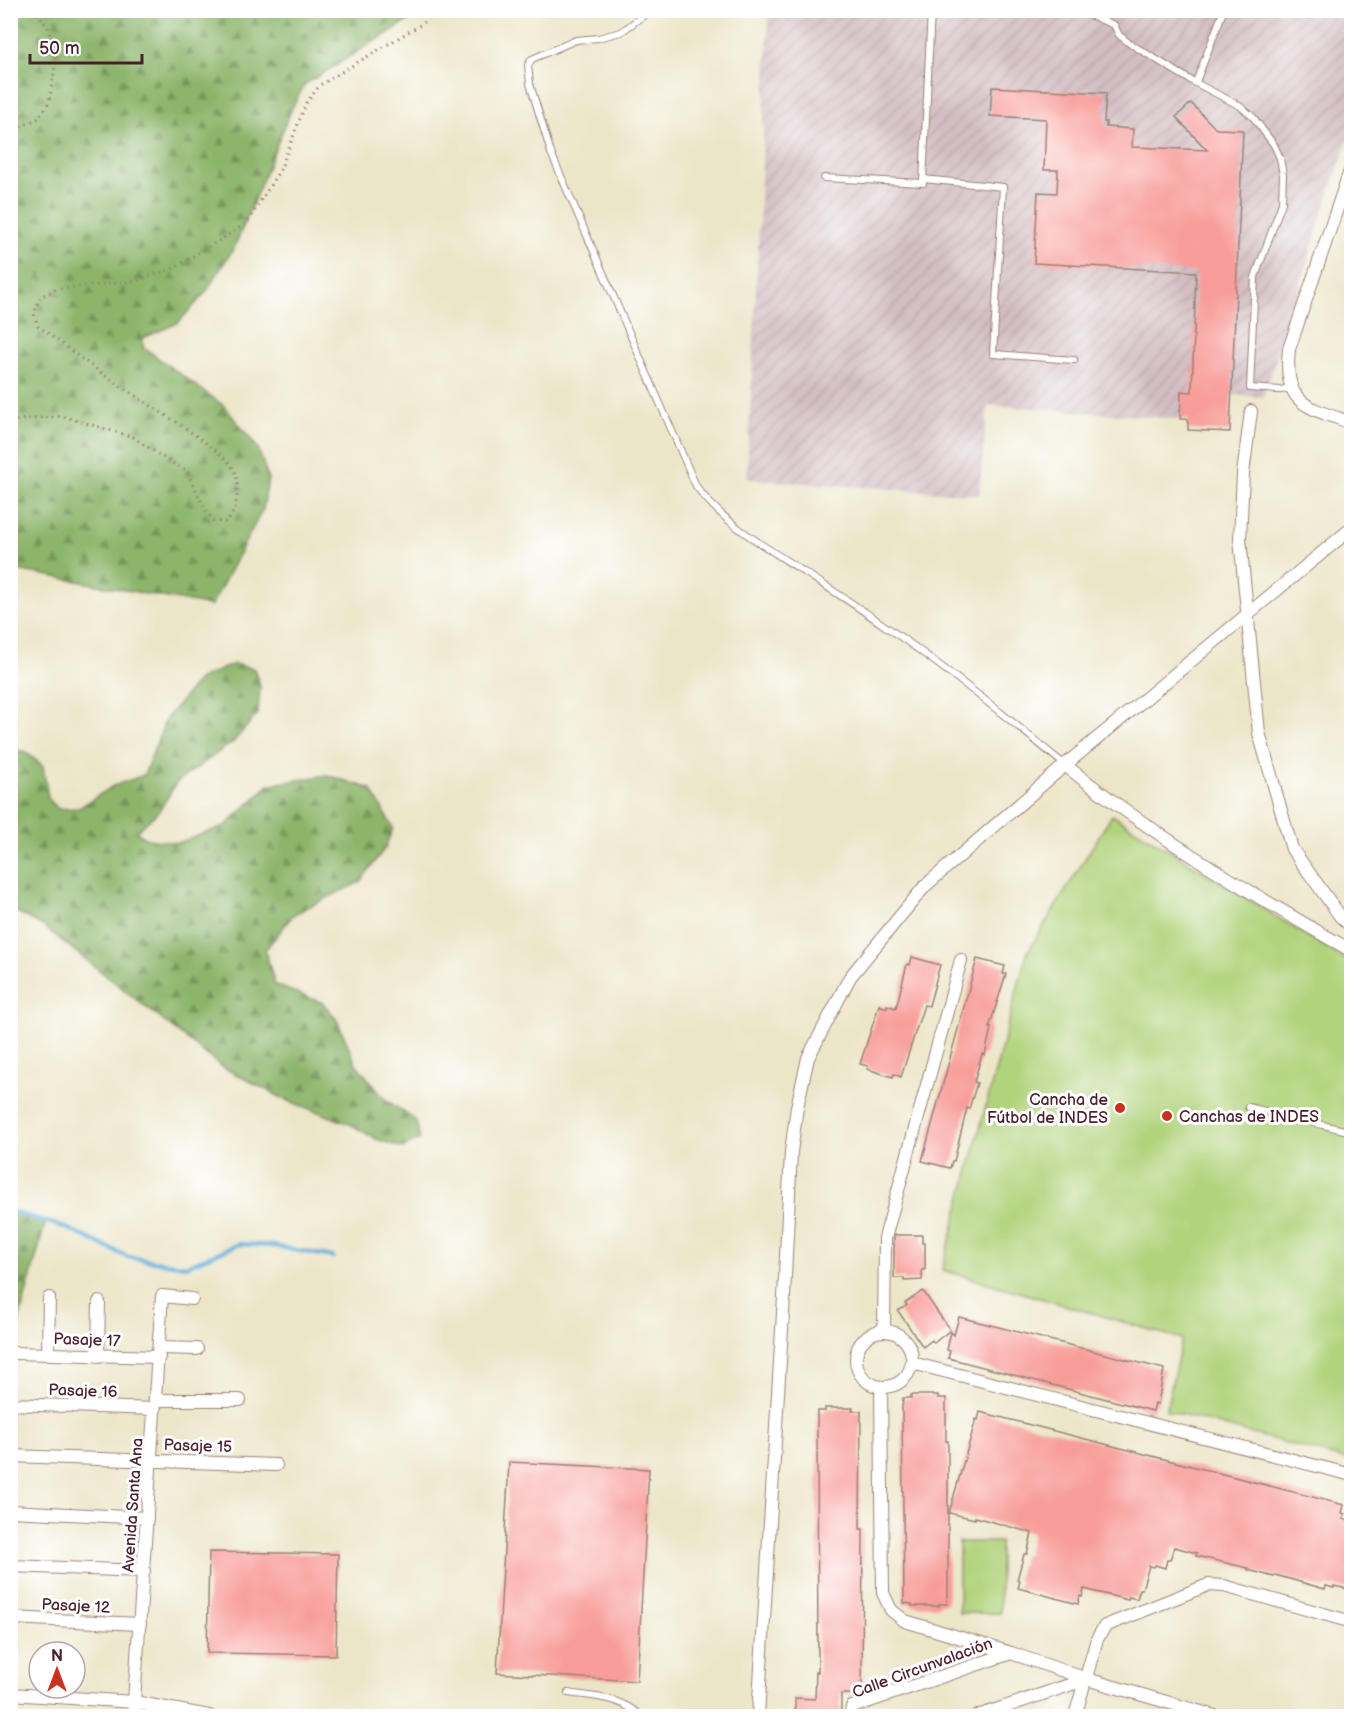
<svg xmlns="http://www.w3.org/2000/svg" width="1362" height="1727" font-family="'Balsamiq Sans',sans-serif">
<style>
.industrial{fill:url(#industrial-furrows)}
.forest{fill:url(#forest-firs);stroke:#6b6a4b;stroke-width:1.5}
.pitch{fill:#b1d37b;stroke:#7e7953;stroke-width:1.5}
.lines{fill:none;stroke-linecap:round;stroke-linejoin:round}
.stream{stroke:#64addb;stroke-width:4.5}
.building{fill:#f89d9a}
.lane-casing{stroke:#9b827a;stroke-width:8}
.street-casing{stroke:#9b827a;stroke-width:14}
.path{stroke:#9b827a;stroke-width:3;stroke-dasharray:1.5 4.5;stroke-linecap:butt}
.lane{stroke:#fff;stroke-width:6}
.street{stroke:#fff;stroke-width:12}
.poi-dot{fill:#c8321e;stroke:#fff;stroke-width:2}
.labels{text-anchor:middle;stroke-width:6;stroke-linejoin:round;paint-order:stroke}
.poi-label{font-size:16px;fill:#4a1f2b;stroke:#fff;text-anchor:end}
.street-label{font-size:16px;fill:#4a1f2b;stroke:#fff}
</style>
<defs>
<pattern id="industrial-furrows" width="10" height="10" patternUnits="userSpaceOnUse" patternTransform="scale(1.5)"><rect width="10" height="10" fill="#d2bec2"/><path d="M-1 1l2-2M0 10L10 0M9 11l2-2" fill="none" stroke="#b6a3a7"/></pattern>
<pattern id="forest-firs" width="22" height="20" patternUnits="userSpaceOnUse" patternTransform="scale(1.5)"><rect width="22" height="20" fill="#8cb56b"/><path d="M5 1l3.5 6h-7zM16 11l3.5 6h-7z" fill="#749358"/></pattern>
</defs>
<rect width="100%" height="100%" fill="#fff"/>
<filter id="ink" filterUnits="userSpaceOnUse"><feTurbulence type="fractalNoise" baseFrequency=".0167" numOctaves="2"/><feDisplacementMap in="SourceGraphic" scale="12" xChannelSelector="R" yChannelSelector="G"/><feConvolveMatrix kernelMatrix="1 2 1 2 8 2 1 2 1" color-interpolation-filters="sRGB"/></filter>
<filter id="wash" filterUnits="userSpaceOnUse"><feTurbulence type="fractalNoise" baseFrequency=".008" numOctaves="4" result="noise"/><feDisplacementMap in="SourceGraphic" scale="24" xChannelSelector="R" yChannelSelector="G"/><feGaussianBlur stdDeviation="1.35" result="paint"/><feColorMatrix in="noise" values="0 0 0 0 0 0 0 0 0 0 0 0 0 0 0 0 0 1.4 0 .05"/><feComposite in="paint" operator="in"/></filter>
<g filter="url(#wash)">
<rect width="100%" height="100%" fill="#ece6c9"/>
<!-- industrial -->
<polygon class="industrial" points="769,11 1351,11 1351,133 1321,217 1292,314 1263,397 1182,391 1180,419 988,405 979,495 747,479"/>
<!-- forest -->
<g class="forest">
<polygon points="10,11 424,11 305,84 292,108 235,246 206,292 178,323 143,338 143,347 224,406 258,448 268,479 263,509 211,606 11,569"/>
<polygon points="234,664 254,669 260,685 258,714 233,742 177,782 159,811 136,832 147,839 178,843 225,826 269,785 327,775 371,789 393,828 385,848 360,882 294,914 265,950 275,985 323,1003 337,1020 356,1064 385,1099 416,1121 420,1139 403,1148 376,1139 350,1124 286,1100 222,1067 43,926 11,909 11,750 24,751 43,766 48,798 58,809 79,808 113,786 144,775 166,719 199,679"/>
<polygon points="11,1211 46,1221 11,1350"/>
</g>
<!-- pitch -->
<g class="pitch">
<polygon points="1112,815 1351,963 1351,1461 1166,1410 1182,1339 942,1270 1027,953"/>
<rect x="959" y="1542" width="41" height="71"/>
</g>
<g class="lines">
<!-- stream -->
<polyline class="stream" points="10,1211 64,1227 128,1257 186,1266 239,1244 274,1246 333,1257"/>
</g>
<g id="blocks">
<!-- building -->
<g class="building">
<polygon points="992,87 1106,93 1104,122 1106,122 1106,127 1133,129 1132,147 1207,150 1176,117 1191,103 1216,129 1243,130 1230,432 1188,430 1188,419 1180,419 1181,391 1192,392 1196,272 1034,263 1038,192 1057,193 1058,170 1044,170 1046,119 990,116"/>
<polygon points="912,957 940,965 929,1006 924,1005 901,1077 894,1074 893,1077 867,1069 868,1066 860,1064 879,1005 887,1008 887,1005 896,1008 907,964 910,965"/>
<polygon points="977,959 1005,966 1003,974 1006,974 989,1028 991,1028 985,1055 982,1054 974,1082 977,1083 969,1109 967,1108 954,1161 952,1161 950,1168 922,1161"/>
<polygon points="894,1235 922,1235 922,1243 925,1243 925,1270 922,1270 922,1280 904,1281 904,1278 894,1278"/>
<polygon points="923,1291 950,1330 934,1343 932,1340 923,1347 898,1311 907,1305 905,1303"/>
<polygon points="959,1317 1164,1369 1158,1404 1155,1403 1153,1411 948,1358 950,1351 947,1350 951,1332 954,1335"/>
<polygon points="911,1395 938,1395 938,1398 946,1398 946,1441 948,1441 948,1593 947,1604 939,1604 939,1606 912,1606 912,1604 904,1603 902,1408 903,1398 911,1398"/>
<polygon points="825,1408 853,1408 852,1411 861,1411 860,1529 863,1529 862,1691 854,1691 854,1694 841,1694 841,1716 795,1716 795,1698 815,1699 816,1672 818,1672 817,1411 825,1411"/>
<polygon points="980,1412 1344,1505 1342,1513 1345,1514 1343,1519 1352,1520 1352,1590 1334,1586 1334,1588 1326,1586 1325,1589 1275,1575 1274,1577 1248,1570 1248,1568 1196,1556 1197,1553 1174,1547 1170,1560 1167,1560 1165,1568 1155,1565 1154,1567 1149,1566 1142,1589 1140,1589 1137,1599 1129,1597 1128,1600 1084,1589 1082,1597 1080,1596 1078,1604 1018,1588 1020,1581 1017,1580 1024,1554 1027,1554 1032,1533 975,1517 975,1519 949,1513 976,1419 978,1420"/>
<polygon points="509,1462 649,1469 637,1681 497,1673"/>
<polygon points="209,1552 338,1554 336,1655 207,1653"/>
</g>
</g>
</g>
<g filter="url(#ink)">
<use href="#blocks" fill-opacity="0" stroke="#9b827a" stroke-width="1.5"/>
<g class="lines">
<defs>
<g id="lane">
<path d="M651,10L621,32L598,38L576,40L532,59L528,65L530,84L551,153L696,486C722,522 761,544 798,568C827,587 857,606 885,626C948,669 1006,716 1065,765"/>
<polyline points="1077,10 1114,25 1119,35 1129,43 1192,81 1240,106 1253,117 1274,145 1280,158 1283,175 1282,203 1255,277 1250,388 1280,390 1291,388"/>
<polyline points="1196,82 1223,12"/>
<polyline points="824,178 923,183 931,10"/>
<polyline points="923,179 1003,187 993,354 1074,360"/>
<polyline points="1248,1107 1352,1132"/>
<path d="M568,1693C596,1697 620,1697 641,1716"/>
</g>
<g id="street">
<path d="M1352,165L1289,349C1283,405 1306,407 1352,423"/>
<polyline points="1251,411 1243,474 1240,539 1259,733 1292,849 1340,916 1352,927"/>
<path d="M1065,765C1154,836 1253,895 1352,951"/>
<polyline points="884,1330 885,1238 961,960"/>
<circle cx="884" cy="1359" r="28"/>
<polyline points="160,1348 197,1349"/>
<polyline points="14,1353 159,1357"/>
<polyline points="48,1354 49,1298"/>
<polyline points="98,1356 99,1302"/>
<polyline points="912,1363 1352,1475"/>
<polyline points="881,1387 883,1593 891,1610 905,1621 1011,1653"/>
<polyline points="156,1400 240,1400"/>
<polyline points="10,1404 155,1409"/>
<polyline points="10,1456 276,1465"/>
<polyline points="10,1511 147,1518"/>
<polyline points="10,1566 144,1571"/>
<polyline points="10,1618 140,1624"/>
<polyline points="10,1694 134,1702 209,1716"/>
<polyline points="133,1716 162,1296 192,1299"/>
<polyline points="758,1716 784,1297 791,1152 797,1107 808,1058 850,977 925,886 1065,765 1352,528"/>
<polyline points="850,1716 852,1707 1011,1653 1087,1679 1215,1716"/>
<polyline points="978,1716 1087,1679"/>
<polyline points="1075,1716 1097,1639 1105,1626 1208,1585 1224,1586 1352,1622"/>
</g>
</defs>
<!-- lane casing -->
<use href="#lane" class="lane-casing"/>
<!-- street casing -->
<use href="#street" class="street-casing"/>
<!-- path -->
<g class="path">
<polyline points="10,132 39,118 49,102 56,60 48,28 36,10"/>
<path d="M10,421L62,416L133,437L170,462L186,470L203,505L213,521L227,522C237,510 241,485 234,470C222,447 141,401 116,383C89,365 64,345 38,326L34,314L40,297L57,289L135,281L174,268L246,224L281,168L306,103L320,85L425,22L434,10"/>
</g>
<!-- lane -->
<use href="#lane" class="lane"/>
<!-- street -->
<use href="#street" class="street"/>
</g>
</g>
<!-- markers -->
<g class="poi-dot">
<circle cx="1120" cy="1108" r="6"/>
<circle cx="1167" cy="1116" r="6"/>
</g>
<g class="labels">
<!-- poi labels -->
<g class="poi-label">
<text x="1108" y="1105">Cancha de<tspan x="1108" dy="18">Fútbol de INDES</tspan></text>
<text x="1179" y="1122" text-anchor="start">Canchas de INDES</text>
</g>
<!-- street labels -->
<g class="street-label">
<text transform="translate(87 1339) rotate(2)" y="6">Pasaje 17</text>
<text transform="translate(83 1390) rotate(2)" y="6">Pasaje 16</text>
<text transform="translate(198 1445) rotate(2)" y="6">Pasaje 15</text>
<text transform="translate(132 1505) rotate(-86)" y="6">Avenida Santa Ana</text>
<text transform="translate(76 1605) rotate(3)" y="6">Pasaje 12</text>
<text transform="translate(922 1667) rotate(-20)" y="6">Calle Circunvalación</text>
</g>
</g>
<!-- margin -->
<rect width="1362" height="1727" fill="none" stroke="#fff" stroke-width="36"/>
<!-- north arrow -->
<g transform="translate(57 1670)"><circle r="28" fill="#ffffff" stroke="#b7a5aa" stroke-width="1.5"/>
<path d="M0-4.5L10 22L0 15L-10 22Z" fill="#c8321e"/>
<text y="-9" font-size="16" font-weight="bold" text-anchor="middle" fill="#4a1f2b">N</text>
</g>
<!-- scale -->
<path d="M30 54v9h112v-9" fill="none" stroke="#4a1f2b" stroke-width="3"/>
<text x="39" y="54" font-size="18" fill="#4a1f2b" stroke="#ffffff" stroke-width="4.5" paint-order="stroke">50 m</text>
</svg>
